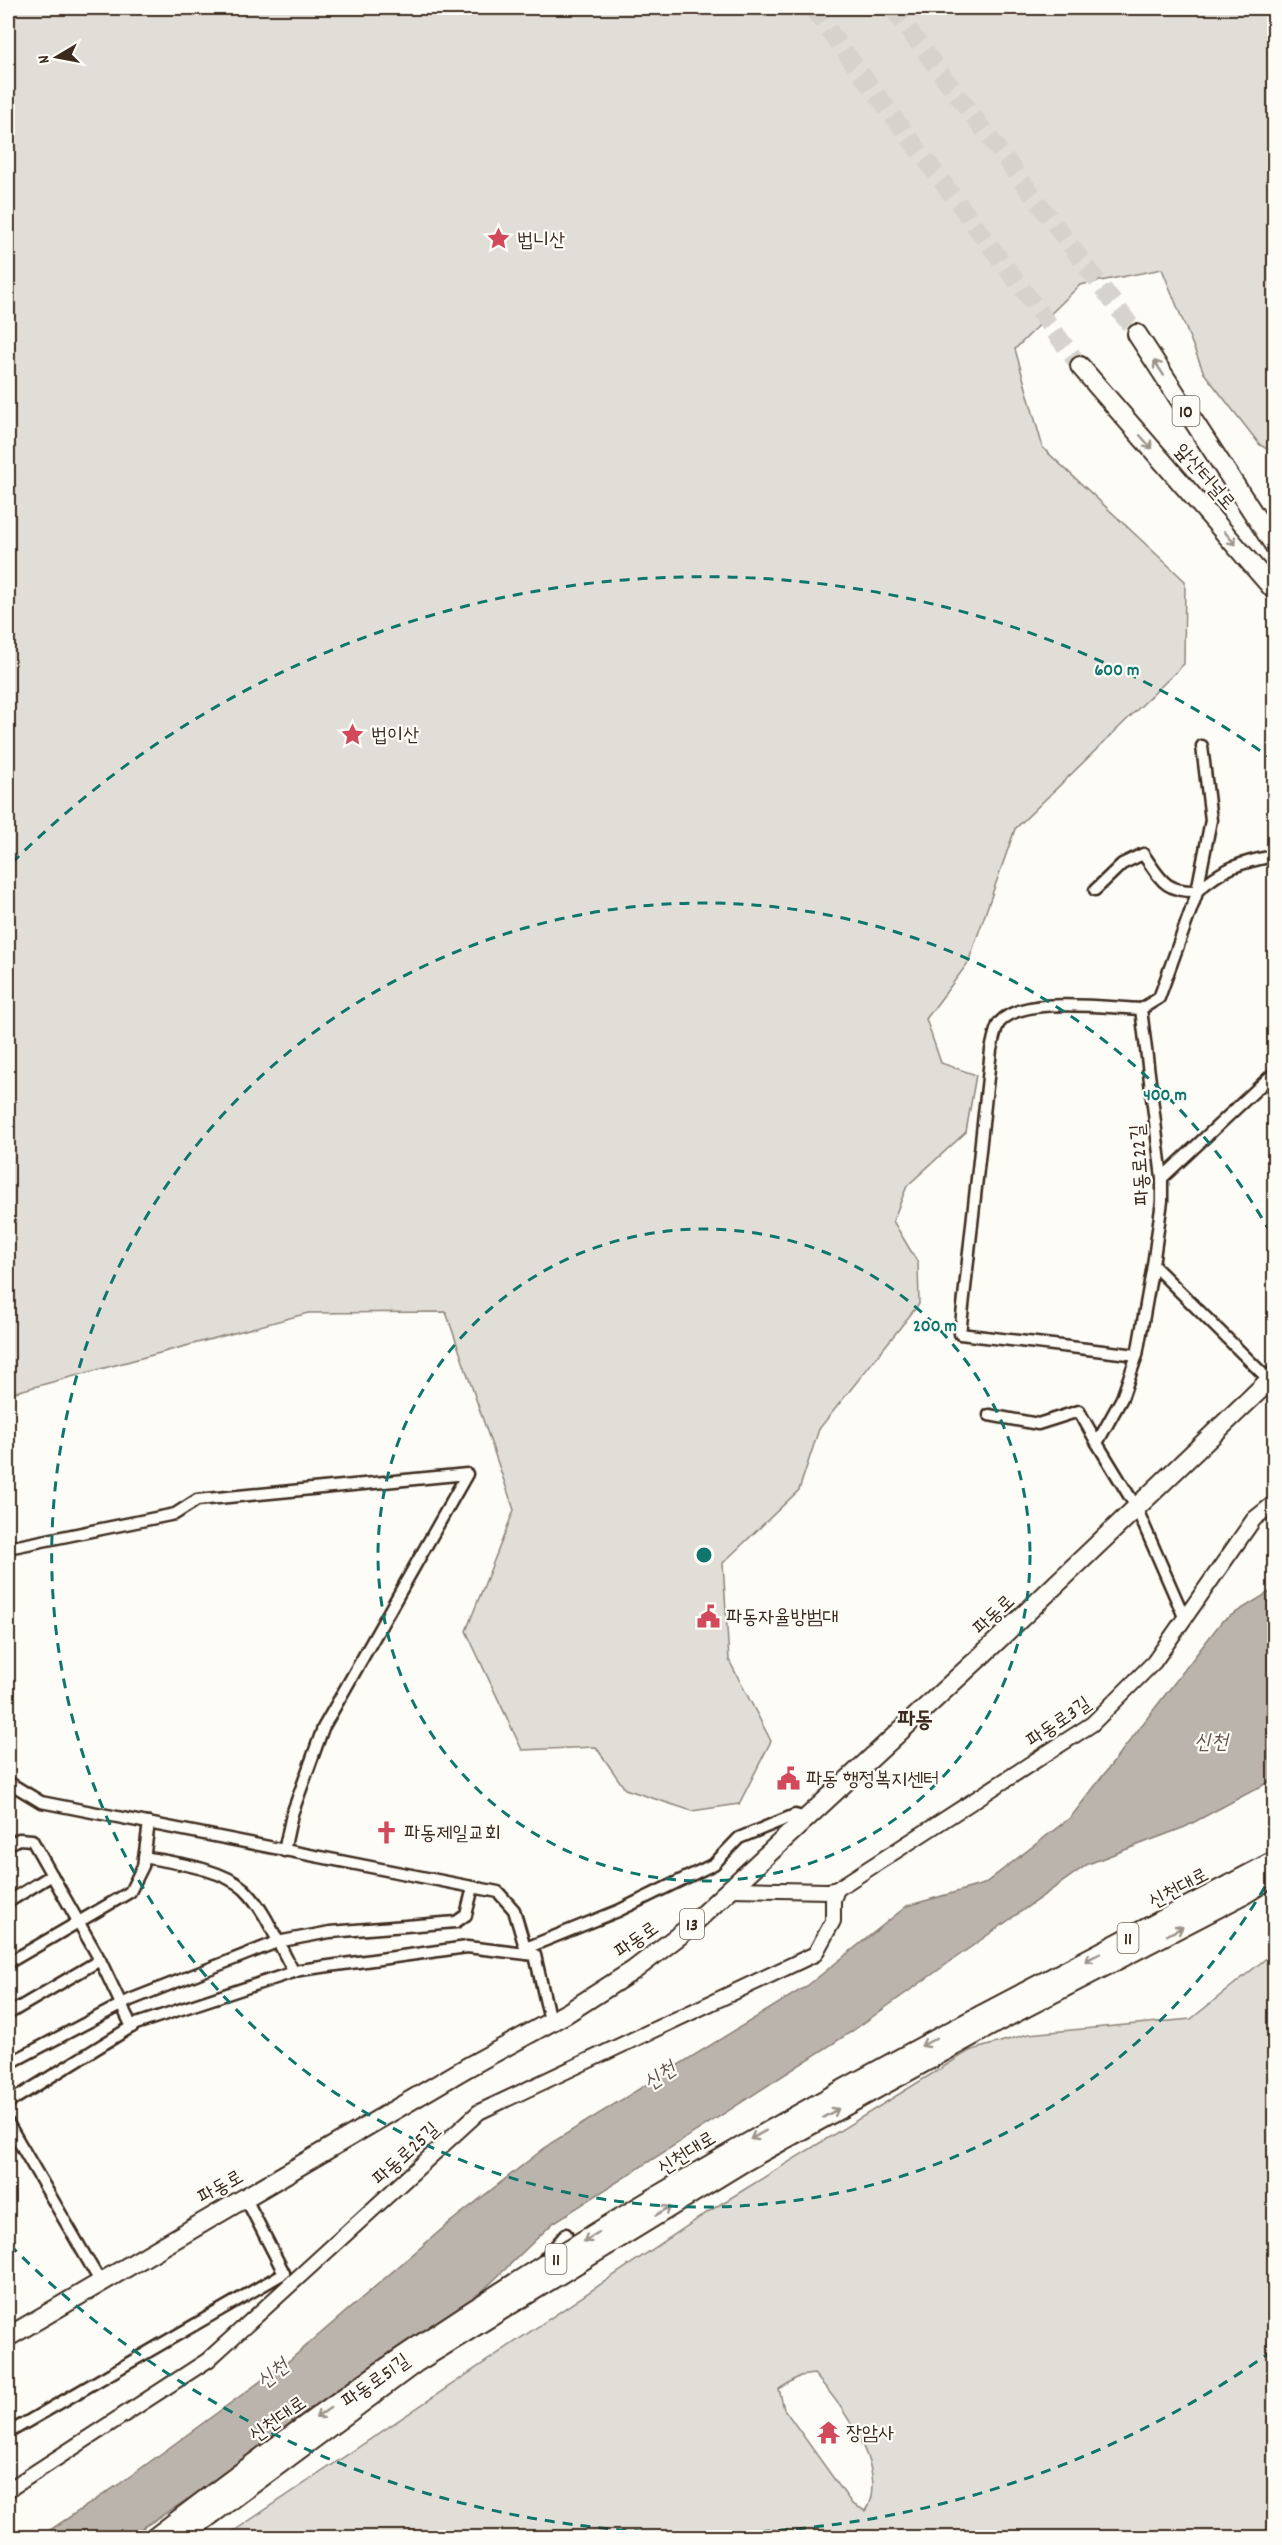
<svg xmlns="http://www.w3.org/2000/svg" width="1282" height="2545" font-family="Dekko,'Poor Story',sans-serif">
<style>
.green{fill:#e1ded7;stroke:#8e847a;stroke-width:1.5;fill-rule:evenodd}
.water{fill:#bbb4ad;stroke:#887d74;stroke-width:1.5}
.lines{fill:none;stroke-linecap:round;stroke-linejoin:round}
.trunk-tunnel{stroke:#d6d2cc;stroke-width:18;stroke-dasharray:18 9;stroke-linecap:butt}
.minor-casing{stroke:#3b2a1e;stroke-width:15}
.tertiary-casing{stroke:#3b2a1e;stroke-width:18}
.primary-casing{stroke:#3b2a1e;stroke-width:22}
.trunk-casing{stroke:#3b2a1e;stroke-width:22}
.minor{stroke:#fdfcf7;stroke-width:10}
.tertiary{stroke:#fdfcf7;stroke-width:14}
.primary{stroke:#fdfcf7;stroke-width:18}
.trunk{stroke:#fdfcf7;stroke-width:18}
.trunk-bridge-casing{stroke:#3b2a1e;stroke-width:22;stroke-linecap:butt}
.trunk-bridge{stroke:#fdfcf7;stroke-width:18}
.oneway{stroke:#9c938a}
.ring{fill:none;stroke:#0f766e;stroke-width:3;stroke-dasharray:10 8}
.labels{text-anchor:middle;stroke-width:4.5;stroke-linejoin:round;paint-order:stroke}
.shield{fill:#fdfcf7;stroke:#75695f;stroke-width:1.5}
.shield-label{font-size:18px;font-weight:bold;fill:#3b2a1e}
.poi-label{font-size:20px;fill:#3b2a1e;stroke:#fdfcf7;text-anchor:start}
.street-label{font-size:20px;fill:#3b2a1e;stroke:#fdfcf7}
.water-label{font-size:21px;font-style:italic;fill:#615349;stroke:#fdfcf7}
.quarter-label{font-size:22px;font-weight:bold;fill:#3b2a1e;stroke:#fdfcf7}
.centre{fill:#0f766e;stroke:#fdfcf7;stroke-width:3}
.ring-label{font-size:18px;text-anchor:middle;font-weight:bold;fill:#0f766e;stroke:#fdfcf7;stroke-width:4.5;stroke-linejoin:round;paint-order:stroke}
</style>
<rect width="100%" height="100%" fill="#fdfcf7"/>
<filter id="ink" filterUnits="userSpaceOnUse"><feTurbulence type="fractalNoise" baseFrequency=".0167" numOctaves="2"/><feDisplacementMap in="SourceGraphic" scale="12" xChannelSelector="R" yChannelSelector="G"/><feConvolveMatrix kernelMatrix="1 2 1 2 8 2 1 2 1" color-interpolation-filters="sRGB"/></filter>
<g filter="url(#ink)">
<!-- green -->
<g class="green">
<polygon points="8,8 1274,8 1274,453 1260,445 1204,373 1162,269 1080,285 1015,349 1043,448 1185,581 1184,664 1015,829 968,963 926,1019 941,1063 976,1075 966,1132 907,1186 893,1221 918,1263 919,1304 819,1429 799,1490 723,1563 729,1660 771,1741 739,1804 692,1811 625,1789 596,1747 522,1750 466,1631 514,1510 446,1312 308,1313 8,1394"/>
<path d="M1274,1952V2537H225L711,2210L969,2051L1028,2034L1191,2019ZM814,2374C841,2403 891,2473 866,2511L852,2504L784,2409L779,2389L800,2376Z"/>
</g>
<!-- water -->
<polygon class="water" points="1274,1589 1274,1777 1271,1781 1185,1827 1088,1864 851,2032 553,2223 414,2357 128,2537 38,2538 118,2485 291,2359 449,2223 551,2143 807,1986 907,1906 984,1884 1071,1817 1222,1621"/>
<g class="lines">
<!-- trunk-tunnel -->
<g class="trunk-tunnel">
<polyline points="812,8 1080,366"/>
<polyline points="892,8 1137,334"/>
</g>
<defs>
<g id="minor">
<path d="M1095,890L1122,864L1143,854C1161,879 1164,892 1197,891C1223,868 1241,862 1274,856"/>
<polyline points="1162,1178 1274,1073"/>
<polyline points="1153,1265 1270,1381"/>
<path d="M1137,1355L960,1334L991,1050C993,1042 995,1029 999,1023C1021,995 1107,1008 1141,1009"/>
<polyline points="989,1415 1038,1424 1079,1411 1097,1443"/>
<polyline points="8,1548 175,1514 197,1500 467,1474 323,1728 292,1814 284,1851"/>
<polyline points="1185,1619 1136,1507 1097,1443 1122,1398 1137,1355 1153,1265 1162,1201 1162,1178 1141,1009 1159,998 1196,896 1211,820 1202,746"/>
<polyline points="8,1782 41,1802 498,1892 514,1910 527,1954"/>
<polyline points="8,1845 19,1839 32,1840 100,1960 8,2014"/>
<path d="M144,1857C174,1863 221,1868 244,1889C267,1911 278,1945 294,1972"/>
<polyline points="8,1902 52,1875"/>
<polyline points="526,1948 618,1911 714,1864 739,1838 795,1815 806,1818"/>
<polyline points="100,1960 132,2027"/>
<polyline points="8,1963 130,1892 143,1866 149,1823"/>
<polyline points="8,2064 130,2000 277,1942 330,1932 456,1922 466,1915 473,1887"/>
<polyline points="8,2103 136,2024 300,1970 467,1947 535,1955 550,2021"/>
<polyline points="8,2123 101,2283"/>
<polyline points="545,2258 566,2234"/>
<polyline points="8,2433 284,2273 245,2197"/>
</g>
<g id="tertiary">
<polyline points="730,1889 827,1891 837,1889 1092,1724 1154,1662 1254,1519 1274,1503"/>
<polyline points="8,2490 208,2360 479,2112 815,1954 833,1921 833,1900 837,1889"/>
</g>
<polyline id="primary" points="8,2337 466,2068 567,2013 634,1970 685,1931 980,1657 1274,1376"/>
<g id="trunk">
<polyline points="1137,334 1274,545"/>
<polyline points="1080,366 1274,590"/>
<polyline points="981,2015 1274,1861"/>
<polyline points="992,2025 1243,1895 1274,1876"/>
</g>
</defs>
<!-- minor casing -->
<use href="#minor" class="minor-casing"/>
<!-- tertiary casing -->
<use href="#tertiary" class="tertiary-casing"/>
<!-- primary casing -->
<use href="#primary" class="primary-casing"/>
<!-- trunk casing -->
<use href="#trunk" class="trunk-casing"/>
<!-- minor -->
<use href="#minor" class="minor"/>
<!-- tertiary -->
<use href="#tertiary" class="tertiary"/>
<!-- primary -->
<use href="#primary" class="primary"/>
<!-- trunk -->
<use href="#trunk" class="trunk"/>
<defs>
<g id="trunk-bridge">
<path d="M154,2538C242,2471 330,2405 421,2344C601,2224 789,2116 981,2015"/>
<polyline points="180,2538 417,2362 742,2163 992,2025"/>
</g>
</defs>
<!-- trunk-bridge casing -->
<use href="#trunk-bridge" class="trunk-bridge-casing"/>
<!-- trunk-bridge -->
<use href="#trunk-bridge" class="trunk-bridge"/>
</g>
<!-- one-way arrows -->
<defs><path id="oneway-shaft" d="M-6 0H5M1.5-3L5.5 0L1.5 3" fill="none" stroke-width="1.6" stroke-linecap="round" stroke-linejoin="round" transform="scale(1.5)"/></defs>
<g class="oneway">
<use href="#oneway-shaft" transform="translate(1159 368) rotate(-123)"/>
<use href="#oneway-shaft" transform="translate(1146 442) rotate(49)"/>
<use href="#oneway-shaft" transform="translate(1230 538) rotate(49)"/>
<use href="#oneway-shaft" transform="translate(1175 1931) rotate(-27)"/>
<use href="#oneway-shaft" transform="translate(1093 1957) rotate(153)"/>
<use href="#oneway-shaft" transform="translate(929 2042) rotate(152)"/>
<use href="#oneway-shaft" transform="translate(831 2113) rotate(-29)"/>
<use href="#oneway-shaft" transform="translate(758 2135) rotate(151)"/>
<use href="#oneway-shaft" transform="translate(663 2211) rotate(-31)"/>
<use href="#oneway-shaft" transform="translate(591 2237) rotate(148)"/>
<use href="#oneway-shaft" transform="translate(323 2413) rotate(145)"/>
</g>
</g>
<!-- distance rings -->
<g class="ring">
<circle cx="704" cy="1555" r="326"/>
<path d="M1274 1871A652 652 0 1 1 1274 1239"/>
<path d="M1272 2351A978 978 0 0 1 12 2247M12 863A978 978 0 0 1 1272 759"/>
</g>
<!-- icons -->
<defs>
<symbol id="sight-bare" viewBox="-9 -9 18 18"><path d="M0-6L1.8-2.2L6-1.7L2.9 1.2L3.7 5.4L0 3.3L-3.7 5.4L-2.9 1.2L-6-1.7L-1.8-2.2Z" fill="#d1495b" stroke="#fdfcf7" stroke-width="2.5" paint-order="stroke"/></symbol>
<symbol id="civic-bare" viewBox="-9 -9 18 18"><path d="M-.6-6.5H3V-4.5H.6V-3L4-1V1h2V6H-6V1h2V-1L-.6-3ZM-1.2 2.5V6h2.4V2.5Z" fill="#d1495b" stroke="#fdfcf7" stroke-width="2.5" paint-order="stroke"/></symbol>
<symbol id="church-bare" viewBox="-9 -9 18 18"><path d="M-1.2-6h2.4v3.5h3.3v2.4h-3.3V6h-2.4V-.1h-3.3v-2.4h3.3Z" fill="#d1495b" stroke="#fdfcf7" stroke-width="2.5" paint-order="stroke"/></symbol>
<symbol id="temple-bare" viewBox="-9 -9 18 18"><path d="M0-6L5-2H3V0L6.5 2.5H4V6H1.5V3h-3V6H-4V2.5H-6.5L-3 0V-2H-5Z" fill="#d1495b" stroke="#fdfcf7" stroke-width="2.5" paint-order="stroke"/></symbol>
</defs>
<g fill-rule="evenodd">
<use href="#sight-bare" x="482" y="222" width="33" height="33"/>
<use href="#sight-bare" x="336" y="718" width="33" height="33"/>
<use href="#civic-bare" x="692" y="1600" width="33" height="33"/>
<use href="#civic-bare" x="772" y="1762" width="33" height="33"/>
<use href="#church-bare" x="370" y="1816" width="33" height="33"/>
<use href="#temple-bare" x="812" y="2416" width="33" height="33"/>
</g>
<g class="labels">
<!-- shield labels -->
<g class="shield">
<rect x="1172.5" y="396" width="27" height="30" rx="4.5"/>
<rect x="680" y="1909" width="24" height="30" rx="4.5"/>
<rect x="1117.5" y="1923" width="21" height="30" rx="4.5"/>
<rect x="545.5" y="2244" width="21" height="30" rx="4.5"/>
</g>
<g class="shield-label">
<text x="1186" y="417">10</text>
<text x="692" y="1930">13</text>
<text x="1128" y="1944">11</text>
<text x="556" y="2265">11</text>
</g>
<!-- poi labels -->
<g class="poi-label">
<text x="517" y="246">법니산</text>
<text x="371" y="741">법이산</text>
<text x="726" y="1623">파동자율방범대</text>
<text x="806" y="1785">파동 행정복지센터</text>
<text x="404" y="1839">파동제일교회</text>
<text x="846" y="2439">장암사</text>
</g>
<!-- street labels -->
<g class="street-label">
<text transform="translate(1206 476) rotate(49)" y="7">앞산터널로</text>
<text transform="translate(1139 1165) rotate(-94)" y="7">파동로22길</text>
<text transform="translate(993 1614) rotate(-44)" y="7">파동로</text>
<text transform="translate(1058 1721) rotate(-35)" y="7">파동로3길</text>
<text transform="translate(1178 1887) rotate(-28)" y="7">신천대로</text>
<text transform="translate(636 1939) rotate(-36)" y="7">파동로</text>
<text transform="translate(686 2152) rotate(-32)" y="7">신천대로</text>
<text transform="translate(405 2153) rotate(-43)" y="7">파동로25길</text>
<text transform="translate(220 2186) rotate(-30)" y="7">파동로</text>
<text transform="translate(375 2380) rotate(-36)" y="7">파동로51길</text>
<text transform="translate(277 2418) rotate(-35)" y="7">신천대로</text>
</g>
<!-- water labels -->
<g class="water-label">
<text x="1211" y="1748">신천</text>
<text transform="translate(659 2075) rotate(-34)" y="7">신천</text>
<text transform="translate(272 2373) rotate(-39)" y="7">신천</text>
</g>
<!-- quarter labels -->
<g class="quarter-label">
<text x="915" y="1726">파동</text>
</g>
</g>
<circle cx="704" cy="1555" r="9" class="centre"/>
<g class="ring-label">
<text x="1117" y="675">600 m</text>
<text x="1165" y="1100">400 m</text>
<text x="935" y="1331">200 m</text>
</g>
<!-- margin -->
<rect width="1282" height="2545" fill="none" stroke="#fdfcf7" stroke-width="30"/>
<rect x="15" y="15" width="1252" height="2515" fill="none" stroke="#3b2a1e" stroke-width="2" filter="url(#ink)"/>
<!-- north arrow -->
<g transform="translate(57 57) rotate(260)" stroke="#fdfcf7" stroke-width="4.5" paint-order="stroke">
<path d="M0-4.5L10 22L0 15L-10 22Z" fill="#3b2a1e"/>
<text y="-9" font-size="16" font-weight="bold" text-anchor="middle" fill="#3b2a1e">N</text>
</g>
</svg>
